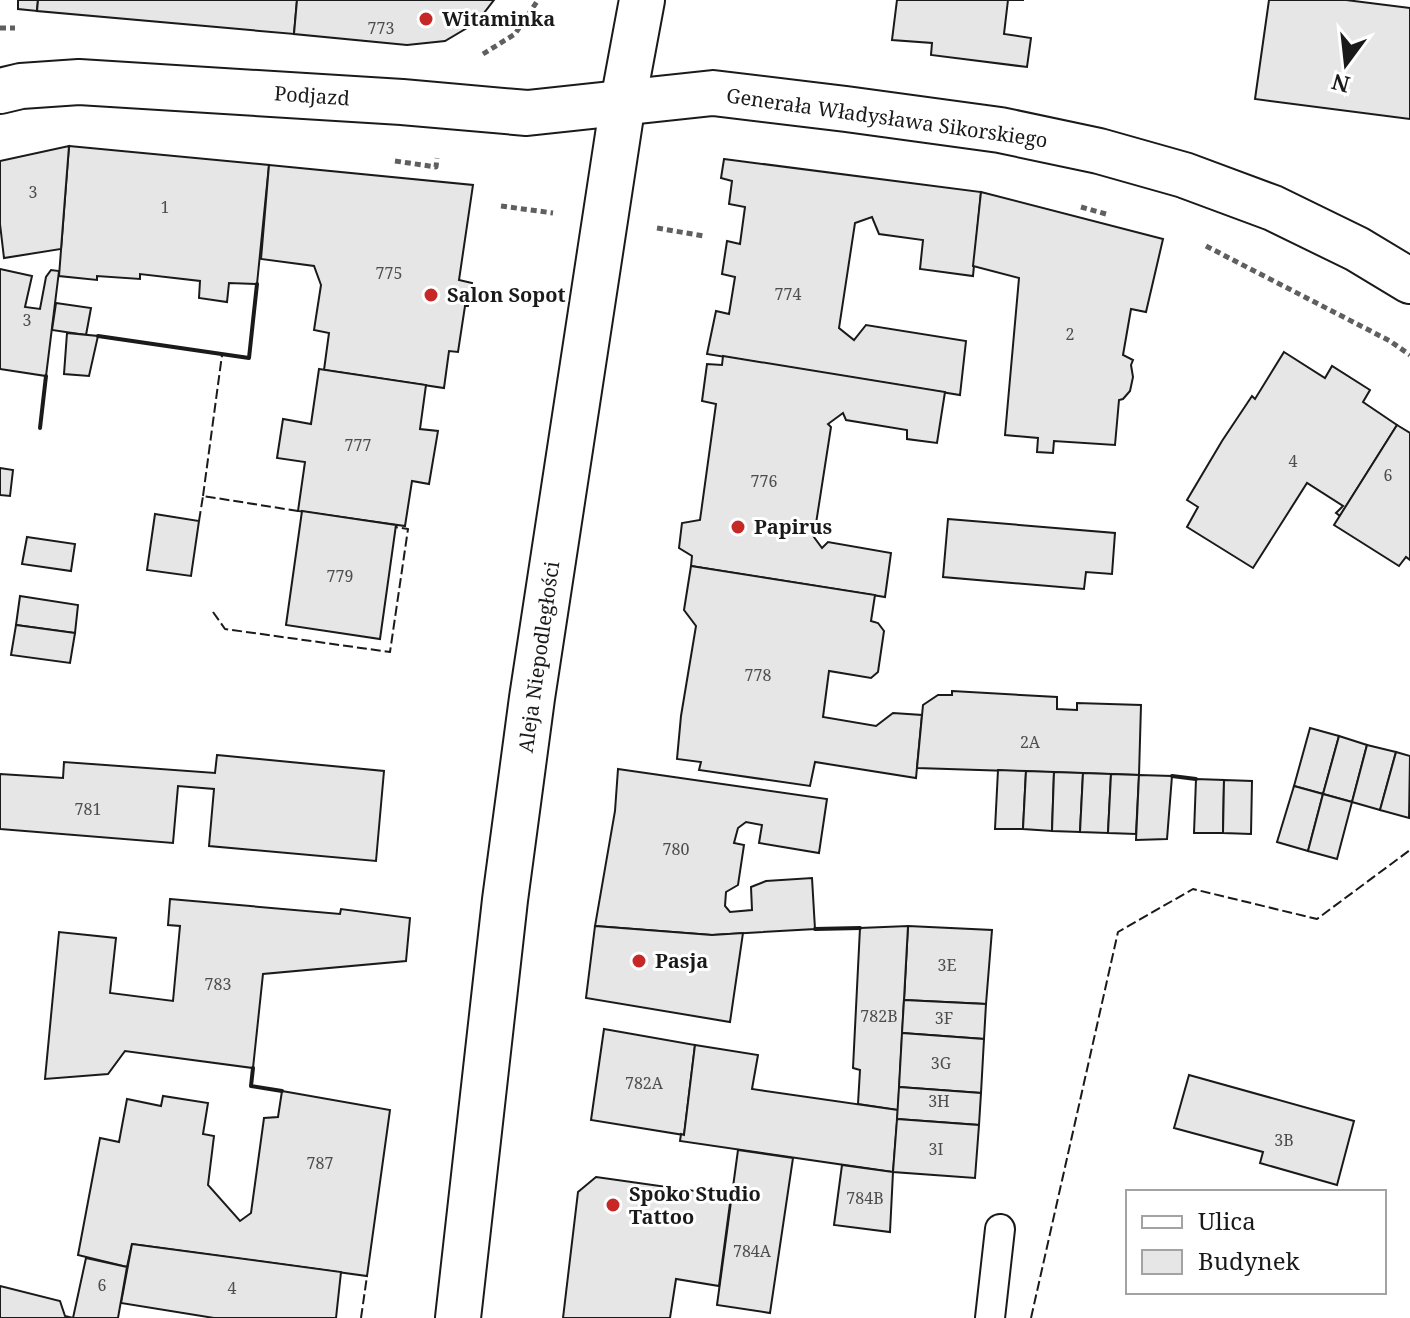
<svg xmlns="http://www.w3.org/2000/svg" width="1410" height="1318" font-family="'Noto Serif',serif">
<style>
.building{fill:#e6e6e6;stroke:#1a1a1a;stroke-width:2}
.lines{fill:none;stroke-linecap:round;stroke-linejoin:round}
.service-casing{stroke:#1a1a1a;stroke-width:32}
.tertiary-casing{stroke:#1a1a1a;stroke-width:48}
.primary-casing{stroke:#1a1a1a;stroke-width:48}
.path{stroke:#5f5f5f;stroke-width:5;stroke-dasharray:6 4;stroke-linecap:butt}
.service{stroke:#fff;stroke-width:28}
.tertiary{stroke:#fff;stroke-width:44}
.primary{stroke:#fff;stroke-width:44}
.fence{stroke:#1a1a1a;stroke-width:2;stroke-dasharray:10 4;stroke-linecap:butt}
.wall{stroke:#1a1a1a;stroke-width:4}
.poi-dot{fill:#c62828;stroke:#fff;stroke-width:3}
.labels{text-anchor:middle;stroke-width:6;stroke-linejoin:round;paint-order:stroke}
.number-label{font-size:16px;fill:#4d4d4d}
.poi-label{font-size:20px;font-weight:bold;fill:#1a1a1a;stroke:#fff;text-anchor:start}
.street-label{font-size:20px;fill:#1a1a1a;stroke:#fff}
</style>
<rect width="100%" height="100%" fill="#fff"/>
<!-- building -->
<g class="building">
<polygon points="18,0 38,0 37,11 18,9"/>
<polygon points="38,0 297,0 294,34 37,11"/>
<polygon points="297,0 494,0 477,22 445,41 407,45 294,34"/>
<polygon points="897,0 1024,0 1008,0 1004,34 1031,38 1027,67 931,55 932,43 892,40"/>
<polygon points="1269,0 1346,0 1410,8 1410,119 1255,99"/>
<polygon points="69,146 269,165 257,284 229,283 227,302 199,298 200,281 140,274 140,279 97,276 97,280 59,276"/>
<polygon points="69,146 61,249 4,258 0,224 0,161"/>
<polygon points="724,159 981,192 973,276 920,269 923,240 879,234 872,217 855,223 839,328 854,340 866,325 966,341 960,395 707,354 716,311 729,314 735,277 722,274 727,241 740,244 745,207 729,204 732,181 721,178"/>
<polygon points="269,165 473,185 459,280 472,283 468,306 465,306 458,352 449,351 444,388 324,370 329,333 314,330 321,285 314,266 261,259"/>
<polygon points="981,192 1163,239 1146,312 1131,309 1123,355 1133,360 1131,365 1133,377 1130,391 1123,399 1119,400 1115,445 1054,441 1053,453 1037,452 1038,438 1005,435 1019,278 973,266"/>
<polygon points="0,269 32,276 25,307 40,309 46,277 51,270 59,271 46,376 0,369"/>
<polygon points="56,303 91,308 86,335 52,330"/>
<polygon points="67,333 98,336 89,376 64,374"/>
<polygon points="1284,352 1325,378 1332,366 1370,390 1363,402 1397,425 1340,516 1336,513 1343,506 1307,483 1253,568 1187,527 1198,507 1187,500 1222,441 1252,396 1255,399"/>
<polygon points="723,356 945,392 937,443 907,439 907,430 846,420 843,413 828,424 831,427 815,530 811,533 822,548 828,542 891,553 885,597 691,566 692,556 679,548 682,523 700,520 716,404 702,401 707,364 722,365"/>
<polygon points="319,369 426,385 420,429 438,431 429,484 412,481 405,526 298,511 305,462 277,458 283,419 311,424"/>
<polygon points="1397,425 1410,433 1410,560 1406,557 1399,566 1334,525"/>
<polygon points="0,468 13,470 10,496 0,495"/>
<polygon points="302,511 396,525 380,639 286,625"/>
<polygon points="155,514 199,521 191,576 147,570"/>
<polygon points="948,519 1115,533 1112,574 1086,572 1084,589 943,577"/>
<polygon points="27,537 75,544 71,571 22,564"/>
<polygon points="691,566 875,595 871,621 878,623 884,631 878,672 871,678 829,671 823,717 876,726 893,713 922,715 916,778 815,762 810,786 699,770 701,762 677,759 681,716 696,626 684,610"/>
<polygon points="20,596 78,605 75,633 16,625"/>
<polygon points="16,625 75,633 70,663 11,655"/>
<polygon points="952,691 1057,697 1057,709 1077,710 1077,703 1141,705 1139,775 917,768 923,705 938,695 952,695"/>
<polygon points="1310,728 1339,736 1323,794 1294,786"/>
<polygon points="1339,736 1367,745 1352,802 1323,794"/>
<polygon points="1367,745 1396,752 1380,810 1352,802"/>
<polygon points="1396,752 1410,756 1409,818 1380,810"/>
<polygon points="217,755 384,771 376,861 209,846 214,789 178,786 173,843 0,829 0,774 63,778 64,762 215,773"/>
<polygon points="618,769 827,799 819,853 759,843 762,825 746,822 738,828 734,843 744,845 738,885 726,892 725,906 730,912 752,910 751,887 766,881 812,878 815,929 712,935 595,926 615,811"/>
<polygon points="998,770 1026,771 1023,829 995,829"/>
<polygon points="1026,771 1054,772 1052,831 1023,829"/>
<polygon points="1054,772 1083,773 1080,832 1052,831"/>
<polygon points="1083,773 1111,774 1108,833 1080,832"/>
<polygon points="1111,774 1139,775 1136,834 1108,833"/>
<polygon points="1139,775 1172,776 1167,839 1136,840"/>
<polygon points="1196,779 1224,780 1223,833 1194,833"/>
<polygon points="1224,780 1252,781 1251,834 1223,833"/>
<polygon points="1294,786 1323,794 1308,851 1277,842"/>
<polygon points="1323,794 1352,802 1337,859 1308,851"/>
<polygon points="170,899 340,914 341,909 410,918 406,961 263,974 253,1068 125,1051 108,1074 45,1079 59,932 116,938 110,993 173,1001 180,926 168,925"/>
<polygon points="595,926 712,935 743,933 730,1022 586,998"/>
<polygon points="908,926 992,930 986,1004 904,1000"/>
<polygon points="908,926 898,1110 858,1104 860,1070 853,1068 860,928"/>
<polygon points="904,1000 986,1004 984,1039 902,1033"/>
<polygon points="604,1029 695,1045 684,1135 591,1120"/>
<polygon points="902,1033 984,1039 981,1093 899,1087"/>
<polygon points="695,1045 758,1055 752,1089 898,1110 893,1172 680,1141 681,1134 684,1135"/>
<polygon points="1189,1075 1354,1121 1337,1185 1260,1163 1263,1152 1174,1128"/>
<polygon points="899,1087 981,1093 979,1125 897,1119"/>
<polygon points="282,1091 390,1110 367,1276 132,1244 127,1267 78,1255 100,1138 119,1142 127,1099 161,1106 163,1096 208,1103 203,1134 214,1136 208,1185 240,1221 251,1213 264,1118 278,1117"/>
<polygon points="897,1119 979,1125 975,1178 893,1172"/>
<polygon points="738,1150 793,1158 770,1313 717,1305"/>
<polygon points="842,1165 893,1172 890,1232 834,1225"/>
<polygon points="596,1177 731,1196 719,1286 676,1279 670,1318 563,1318 578,1192"/>
<polygon points="132,1244 341,1272 336,1318 214,1318 121,1303"/>
<polygon points="86,1258 127,1267 118,1318 73,1318"/>
<polygon points="0,1286 60,1301 65,1316 73,1318 0,1318"/>
</g>
<g class="lines">
<defs>
<polyline id="service" points="990,1318 1000,1229"/>
<polyline id="tertiary" points="0,91 21,86 79,82 402,102 527,113 713,93 846,109 1000,130 1099,151 1184,175 1273,208 1357,249 1410,281"/>
<polyline id="primary" points="458,1318 505,900 532,698 623,102 642,0"/>
</defs>
<!-- service casing -->
<use href="#service" class="service-casing"/>
<!-- tertiary casing -->
<use href="#tertiary" class="tertiary-casing"/>
<!-- primary casing -->
<use href="#primary" class="primary-casing"/>
<!-- path -->
<g class="path">
<polyline points="0,28 15,28"/>
<polyline points="483,54 515,34 538,0"/>
<polyline points="395,161 436,167 437,158"/>
<polyline points="501,206 553,213"/>
<polyline points="1081,207 1106,214"/>
<polyline points="657,228 704,236"/>
<polyline points="1206,246 1390,341 1410,355"/>
</g>
<!-- service -->
<use href="#service" class="service"/>
<!-- tertiary -->
<use href="#tertiary" class="tertiary"/>
<!-- primary -->
<use href="#primary" class="primary"/>
<!-- fence -->
<g class="fence">
<polyline points="203,496 222,355"/>
<polyline points="199,521 203,496 298,511"/>
<polyline points="213,612 225,629 390,652 408,529 395,527"/>
<polyline points="361,1318 367,1276"/>
<polyline points="1031,1318 1118,932 1193,889 1317,919 1410,850"/>
</g>
<!-- wall -->
<g class="wall">
<polyline points="98,336 249,358 257,284"/>
<polyline points="40,428 46,376"/>
<polyline points="1172,776 1196,779"/>
<polyline points="815,929 860,928"/>
<polyline points="253,1068 251,1086 282,1091"/>
</g>
</g>
<!-- markers -->
<g class="poi-dot">
<circle cx="426" cy="19" r="8"/>
<circle cx="431" cy="295" r="8"/>
<circle cx="738" cy="527" r="8"/>
<circle cx="639" cy="961" r="8"/>
<circle cx="613" cy="1205" r="8"/>
</g>
<g class="labels">
<!-- number labels -->
<g class="number-label">
<text x="381" y="34">773</text>
<text x="33" y="198">3</text>
<text x="165" y="213">1</text>
<text x="389" y="279">775</text>
<text x="788" y="300">774</text>
<text x="27" y="326">3</text>
<text x="1070" y="340">2</text>
<text x="358" y="451">777</text>
<text x="1293" y="467">4</text>
<text x="1388" y="481">6</text>
<text x="764" y="487">776</text>
<text x="340" y="582">779</text>
<text x="758" y="681">778</text>
<text x="1030" y="748">2A</text>
<text x="88" y="815">781</text>
<text x="676" y="855">780</text>
<text x="947" y="971">3E</text>
<text x="218" y="990">783</text>
<text x="879" y="1022">782B</text>
<text x="944" y="1024">3F</text>
<text x="941" y="1069">3G</text>
<text x="644" y="1089">782A</text>
<text x="939" y="1107">3H</text>
<text x="1284" y="1146">3B</text>
<text x="936" y="1155">3I</text>
<text x="320" y="1169">787</text>
<text x="865" y="1204">784B</text>
<text x="752" y="1257">784A</text>
<text x="102" y="1291">6</text>
<text x="232" y="1294">4</text>
</g>
<!-- poi labels -->
<g class="poi-label">
<text x="442" y="26">Witaminka</text>
<text x="447" y="302">Salon Sopot</text>
<text x="754" y="534">Papirus</text>
<text x="655" y="968">Pasja</text>
<text x="629" y="1201">Spoko Studio<tspan x="629" dy="23">Tattoo</tspan></text>
</g>
<!-- street labels -->
<g class="street-label">
<text transform="translate(312 96) rotate(4)" y="7">Podjazd</text>
<text transform="translate(887 118) rotate(8)" y="7">Generała Władysława Sikorskiego</text>
<text transform="translate(539 657) rotate(-82)" y="7">Aleja Niepodległości</text>
</g>
</g>
<!-- legend -->
<rect x="1126" y="1190" width="260" height="104" fill="#ffffff" stroke="#a3a3a3" stroke-width="2"/>
<rect x="1142" y="1216" width="40" height="12" fill="#ffffff" stroke="#a3a3a3" stroke-width="2"/>
<text x="1198" y="1230" font-size="24" fill="#1a1a1a">Ulica</text>
<rect x="1142" y="1250" width="40" height="24" fill="#e6e6e6" stroke="#a3a3a3" stroke-width="2"/>
<text x="1198" y="1270" font-size="24" fill="#1a1a1a">Budynek</text>
<!-- north arrow -->
<g transform="translate(1346 64) rotate(195)" stroke="#ffffff" stroke-width="6" paint-order="stroke">
<path d="M0-6L14 30L0 20L-14 30Z" fill="#1a1a1a"/>
<text y="-12" font-size="22" font-weight="bold" text-anchor="middle" fill="#1a1a1a">N</text>
</g>
</svg>
